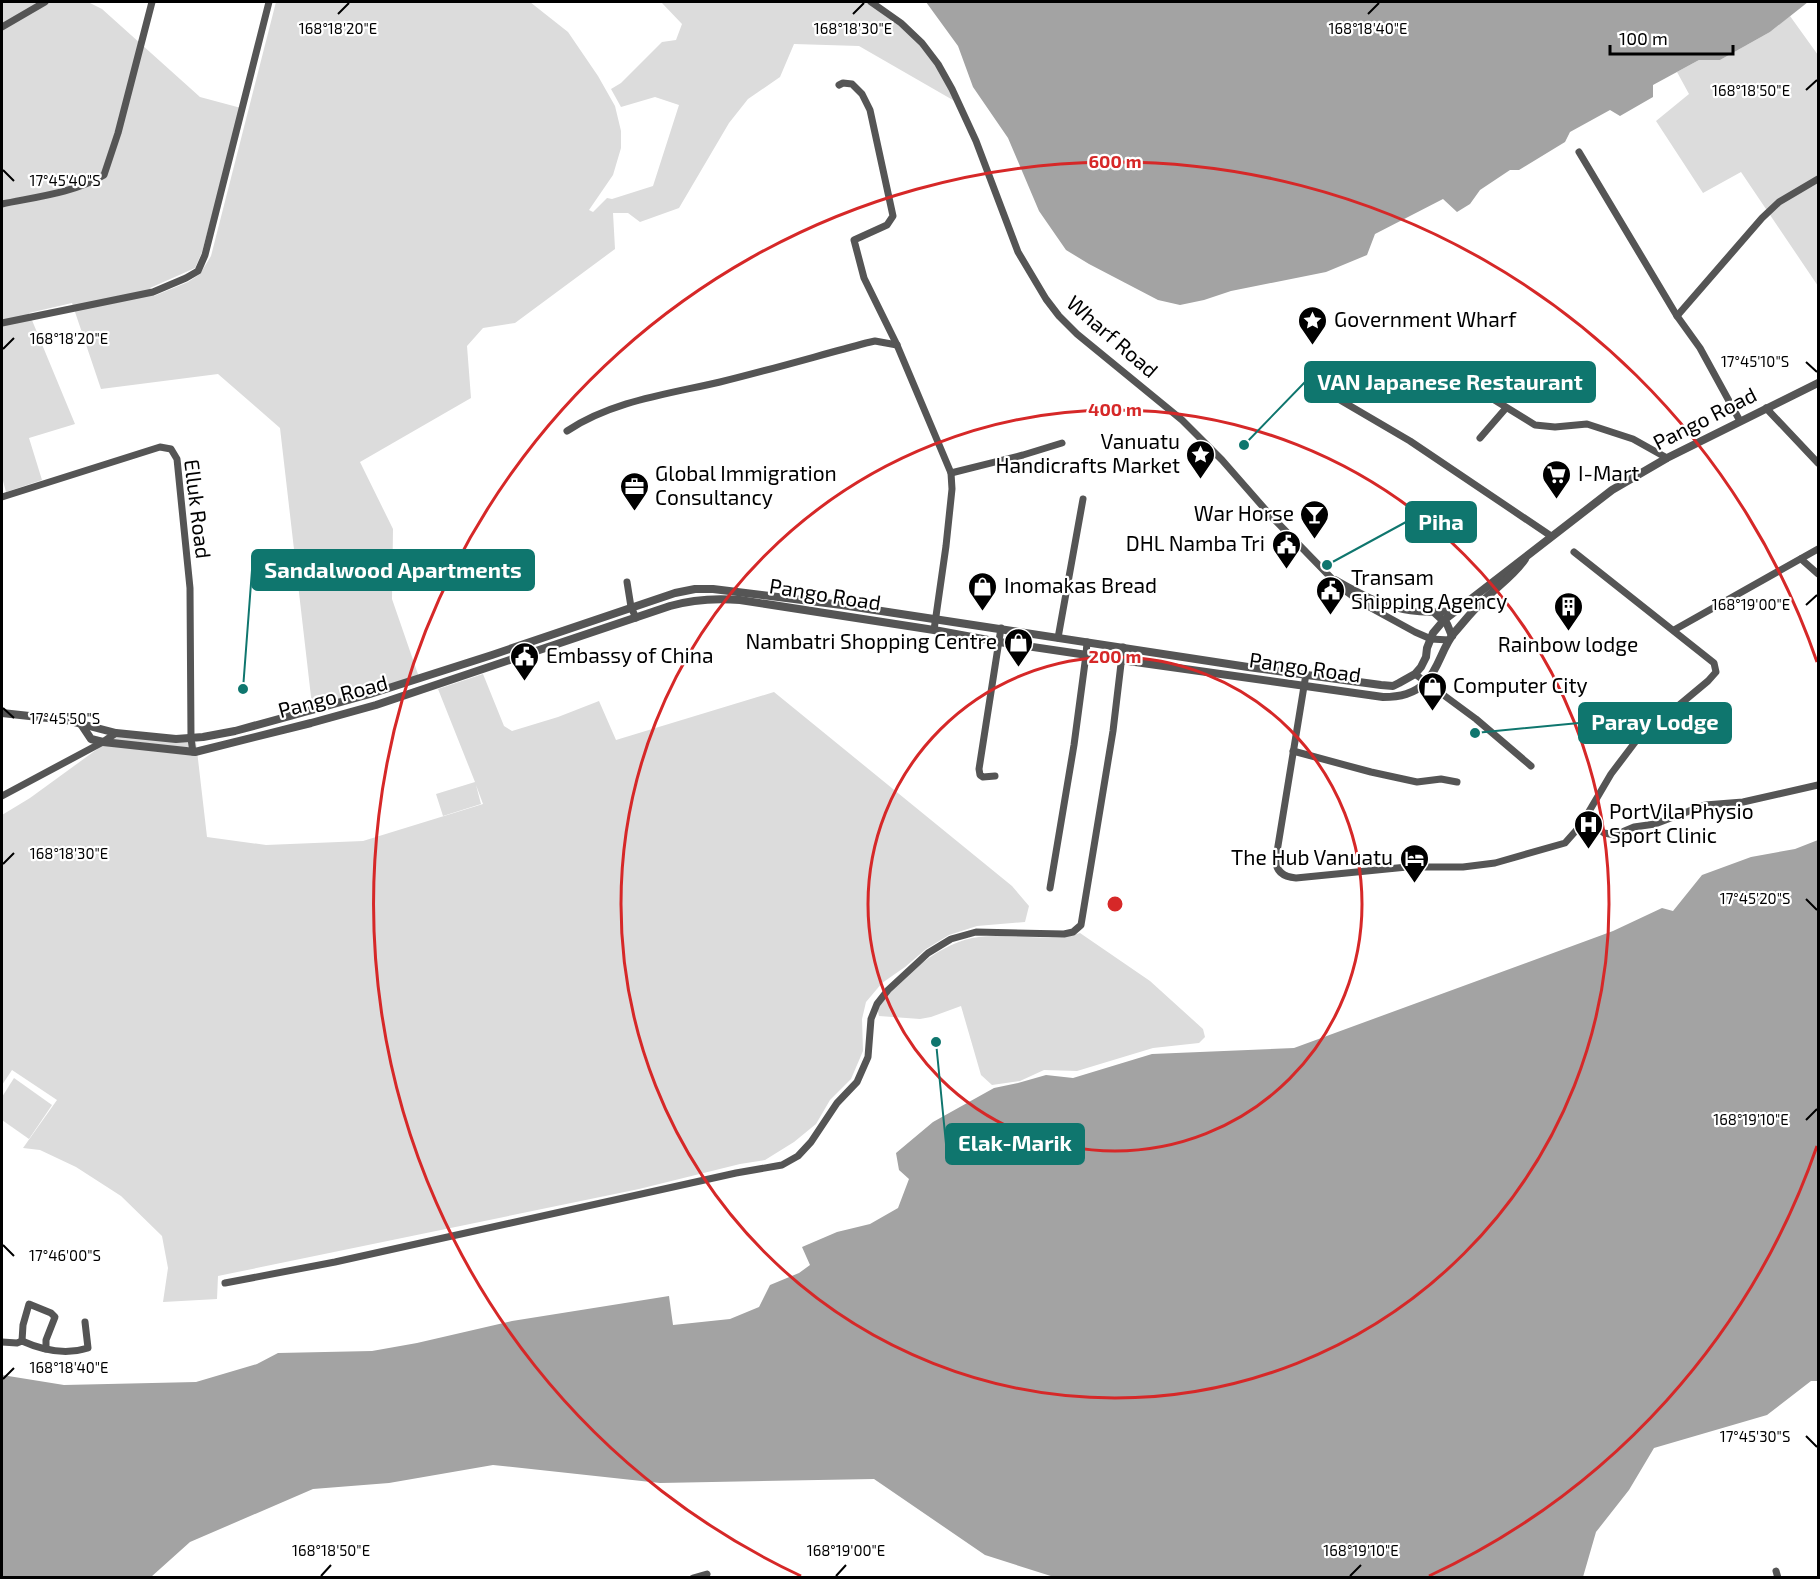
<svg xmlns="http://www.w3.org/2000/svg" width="1820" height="1579" font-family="'Exo 2',sans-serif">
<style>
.green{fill:#dcdcdc}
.water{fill:#a3a3a3}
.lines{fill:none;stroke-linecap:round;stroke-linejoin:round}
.minor{stroke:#555;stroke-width:7}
.tertiary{stroke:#555;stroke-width:8}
.ticks{fill:none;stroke:#000;stroke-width:2}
.ring{fill:none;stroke:#d62828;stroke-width:3}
.labels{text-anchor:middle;stroke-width:4.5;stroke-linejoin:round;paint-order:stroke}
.poi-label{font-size:21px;fill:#000;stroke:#fff;text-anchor:start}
.street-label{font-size:21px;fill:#000;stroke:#fff}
.ticks-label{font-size:15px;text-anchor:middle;fill:#000;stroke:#fff;stroke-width:4.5;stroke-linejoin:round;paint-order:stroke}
.centre{fill:#d62828;stroke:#fff;stroke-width:3}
.ring-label{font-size:18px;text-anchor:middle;font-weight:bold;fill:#d62828;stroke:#fff;stroke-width:4.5;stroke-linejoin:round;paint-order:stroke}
.leader{fill:none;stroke:#0f766e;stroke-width:2}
.callout-dot{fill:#0f766e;stroke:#fff;stroke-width:2}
.callout{fill:#0f766e;stroke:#0f766e;stroke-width:2}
.callout-label{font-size:22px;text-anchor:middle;font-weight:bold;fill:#fff}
</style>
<rect width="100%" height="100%" fill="#fff"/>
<!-- green -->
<g class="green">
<polygon points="2,2 88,2 102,9 200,97 241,108 202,252 195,268 150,288 154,296 188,282 200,274 211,256 276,2 530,2 568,32 598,76 615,106 621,131 621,148 613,175 589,210 593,212 607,198 612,199 653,186 679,105 655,97 621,107 611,89 621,83 662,42 676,40 682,24 661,2 873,2 929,52 958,103 859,46 794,44 780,77 748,99 729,123 679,208 640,222 628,213 613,213 615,249 515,323 483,328 467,346 471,398 360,462 393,529 392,599 420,680 313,714 280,428 218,374 101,389 72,303 29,313 75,424 29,438 42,480 6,492 2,477"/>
<polygon points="1790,16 1818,55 1818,286 1741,172 1703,193 1656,121 1689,94 1677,72 1699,60 1720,60 1770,32"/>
<polygon points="483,674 504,726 512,731 558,717 599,701 616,740 774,692 1012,886 1029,906 1025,922 977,926 949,935 926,949 905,967 882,983 866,1002 862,1019 863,1051 851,1079 830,1100 816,1124 794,1142 765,1160 740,1164 639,1189 218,1276 217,1299 163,1302 168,1268 162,1236 121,1196 76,1167 40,1150 23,1148 57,1100 12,1070 2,1085 2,815 30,798 118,734 196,742 207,837 266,845 363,841 483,804 476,785 481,804 443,816 436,794 475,782 438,689"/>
<path d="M1080,933L1150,981L1203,1029L1205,1037L1199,1043L1153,1048L1077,1071L1044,1070L1020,1081L992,1085L981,1075L961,1006L931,1017L920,1019L879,1016L877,1007C898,979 943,940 979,937C992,935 1007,937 1021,937C1043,937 1059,940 1080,933Z"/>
<polygon points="14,1078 52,1105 29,1139 2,1120 2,1097"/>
</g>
<!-- water -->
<g class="water">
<polygon points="926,2 1808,2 1770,32 1720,60 1699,60 1653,85 1653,97 1620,116 1610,110 1570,132 1565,142 1519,170 1510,170 1480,190 1470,204 1457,212 1443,199 1375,234 1367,255 1326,272 1231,291 1204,300 1180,305 1158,300 1089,264 1066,250 1039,211 1008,138 973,87 958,46"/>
<polygon points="1818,840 1818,1381 1811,1381 1767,1415 1654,1448 1629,1490 1596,1532 1583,1577 1054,1577 985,1555 874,1479 660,1483 493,1465 389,1483 313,1489 190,1542 151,1577 2,1577 2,1375 64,1385 196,1382 257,1364 278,1353 372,1351 417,1343 512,1321 669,1296 673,1325 730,1319 759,1307 770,1285 799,1273 810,1265 802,1247 837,1232 870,1224 898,1208 909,1179 899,1170 896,1153 933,1122 994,1088 1018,1083 1046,1075 1073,1078 1152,1054 1294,1048 1613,931 1662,908 1673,911 1702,875 1751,857 1795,849"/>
</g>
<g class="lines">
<!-- minor -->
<g class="minor">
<polyline points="871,2 901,23 922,43 938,64 952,89 976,141 1018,252 1046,299 1059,316 1077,334 1182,420 1222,460 1271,516 1340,587 1362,603 1415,632 1431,639 1449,640"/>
<polyline points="2,27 45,2"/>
<polyline points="839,85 843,83 852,84 862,94 870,110 893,216 887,225 854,240 864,278 897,345 951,473 952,489 946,546 934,630"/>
<polyline points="1579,152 1677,316 1700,348 1740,421"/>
<path d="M2,204C35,197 74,193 104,175L118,133L152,2"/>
<polyline points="1677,316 1762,218 1779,202 1818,179"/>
<polyline points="2,323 153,292 186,278 198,271 205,255 269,2"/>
<polyline points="1315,368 1326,388 1340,400 1410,441 1551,536"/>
<polyline points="1475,388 1535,425 1555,427 1587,424 1633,439 1667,458"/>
<polyline points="1766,408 1818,463"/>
<path d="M567,431C612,401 668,394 720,382C769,370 817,356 866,343L875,341L897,345"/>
<polyline points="1480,438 1506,408"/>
<polyline points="951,473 1023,455 1062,443"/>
<polyline points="2,497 160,447 171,449 177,459 190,588 191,739 193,752"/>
<polyline points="1801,559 1818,574"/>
<path d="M1336,580C1378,604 1406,618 1455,610"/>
<polyline points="627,582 631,607 636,618"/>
<polyline points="1674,630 1818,549"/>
<polyline points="1058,638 1083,499"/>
<path d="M1306,674L1276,858C1275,872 1284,877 1296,878L1407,867H1463L1495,863L1565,843L1581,825L1611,774L1636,741L1708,681L1716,672L1714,663L1574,552"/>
<polyline points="1415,674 1476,719 1531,766"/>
<polyline points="1293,751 1371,772 1417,782 1441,779 1457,782"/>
<polyline points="995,776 983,777 980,775 979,769 1001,628"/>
<polyline points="2,796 103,742 116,733"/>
<polyline points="1585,819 1604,833 1615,835 1634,827 1655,824 1705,805 1743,802 1818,785"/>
<polyline points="1050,888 1074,745 1086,655 1087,642"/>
<polyline points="225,1283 335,1262 736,1173 782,1165 798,1156 811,1142 837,1103 857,1082 868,1057 871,1019 877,1004 888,990 928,953 951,939 976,932 1064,934 1073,932 1081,925 1113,731 1123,647"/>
<polyline points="22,1341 23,1325 29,1304 51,1313 55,1317 46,1340 46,1349"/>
<path d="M2,1342L17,1343L22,1341C42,1350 66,1355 88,1348L85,1322"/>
<polyline points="1776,1571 1778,1578"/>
<polyline points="693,1578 707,1574"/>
</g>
<!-- tertiary -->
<g class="tertiary">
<polyline points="1435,613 1447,624 1452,636"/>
<polyline points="2,713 66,720 116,733 176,739 203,737 235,731 370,694 492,655 675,593 695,589 713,589 842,605 1248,667 1381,685 1393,686 1399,683 1415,674 1421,667 1426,657 1427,648 1433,633 1444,620 1612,490 1667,458 1818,383"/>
<path d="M81,724L91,739L103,742L195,752L311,723L376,705L670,606C694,599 716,598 740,600L934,630L999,642L1121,660L1383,697C1400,697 1414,694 1426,682C1439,668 1442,648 1454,633C1463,623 1472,611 1482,602C1496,587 1514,576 1525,559"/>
</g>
</g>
<!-- ticks -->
<path class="ticks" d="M338,14L349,3M853,14L864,3M1368,14L1379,3M1806,90L1817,80M3,170L14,181M3,349L14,338M1806,362L1817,372M1806,605L1817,595M3,708L14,718M3,864L14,853M1806,899L1817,910M1806,1120L1817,1109M3,1245L14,1256M3,1379L14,1368M1806,1436L1817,1447M321,1576L331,1565M836,1576L846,1565M1350,1576L1361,1565"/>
<!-- distance rings -->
<g class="ring">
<circle cx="1115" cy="904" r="247"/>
<circle cx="1115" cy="904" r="494"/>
<path d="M1817 1146A742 742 0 0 1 1429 1576M801 1576A742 742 0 1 1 1817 662"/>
</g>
<!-- icons -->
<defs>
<symbol id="sight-pin" viewBox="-11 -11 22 30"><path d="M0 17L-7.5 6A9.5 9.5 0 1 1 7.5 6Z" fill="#000" stroke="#fff"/><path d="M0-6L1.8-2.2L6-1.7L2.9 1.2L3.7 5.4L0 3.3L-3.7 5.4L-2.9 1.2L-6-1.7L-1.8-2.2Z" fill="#fff"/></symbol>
<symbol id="supermarket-pin" viewBox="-11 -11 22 30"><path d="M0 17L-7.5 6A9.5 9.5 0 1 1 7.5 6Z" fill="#000" stroke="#fff"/><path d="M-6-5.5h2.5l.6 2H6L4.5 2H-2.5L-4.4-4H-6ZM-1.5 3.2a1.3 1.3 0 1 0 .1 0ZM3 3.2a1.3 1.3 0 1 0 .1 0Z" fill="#fff"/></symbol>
<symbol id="office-pin" viewBox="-11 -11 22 30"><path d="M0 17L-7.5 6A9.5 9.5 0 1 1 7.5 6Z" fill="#000" stroke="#fff"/><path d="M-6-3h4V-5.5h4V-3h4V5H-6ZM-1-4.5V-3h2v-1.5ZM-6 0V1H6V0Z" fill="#fff"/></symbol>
<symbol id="bar-pin" viewBox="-11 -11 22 30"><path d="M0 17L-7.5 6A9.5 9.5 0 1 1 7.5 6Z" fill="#000" stroke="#fff"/><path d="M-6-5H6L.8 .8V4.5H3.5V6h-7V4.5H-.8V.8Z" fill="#fff"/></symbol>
<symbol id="civic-pin" viewBox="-11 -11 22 30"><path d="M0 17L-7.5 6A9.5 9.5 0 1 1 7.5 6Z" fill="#000" stroke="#fff"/><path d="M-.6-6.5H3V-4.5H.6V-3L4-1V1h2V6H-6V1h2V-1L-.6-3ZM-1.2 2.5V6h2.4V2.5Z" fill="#fff"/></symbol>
<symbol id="shop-pin" viewBox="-11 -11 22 30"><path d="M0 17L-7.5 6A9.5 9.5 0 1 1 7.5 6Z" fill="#000" stroke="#fff"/><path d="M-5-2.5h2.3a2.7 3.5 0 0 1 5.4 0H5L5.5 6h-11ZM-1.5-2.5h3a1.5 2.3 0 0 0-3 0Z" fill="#fff"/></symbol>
<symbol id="building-pin" viewBox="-11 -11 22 30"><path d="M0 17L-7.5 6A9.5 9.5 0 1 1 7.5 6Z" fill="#000" stroke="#fff"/><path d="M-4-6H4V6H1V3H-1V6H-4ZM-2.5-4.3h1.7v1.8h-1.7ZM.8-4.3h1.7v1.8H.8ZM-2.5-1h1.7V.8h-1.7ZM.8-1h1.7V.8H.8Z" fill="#fff"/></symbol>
<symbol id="hospital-pin" viewBox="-11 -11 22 30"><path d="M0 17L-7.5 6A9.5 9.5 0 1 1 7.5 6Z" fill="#000" stroke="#fff"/><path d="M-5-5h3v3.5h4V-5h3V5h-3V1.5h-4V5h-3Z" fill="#fff"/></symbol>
<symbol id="hotel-pin" viewBox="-11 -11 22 30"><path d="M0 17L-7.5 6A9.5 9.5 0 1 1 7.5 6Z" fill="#000" stroke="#fff"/><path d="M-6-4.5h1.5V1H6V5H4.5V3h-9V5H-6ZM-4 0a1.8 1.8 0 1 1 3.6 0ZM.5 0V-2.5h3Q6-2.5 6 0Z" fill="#fff"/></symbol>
</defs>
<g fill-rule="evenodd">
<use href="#sight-pin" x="1296" y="304" width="33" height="45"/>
<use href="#sight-pin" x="1184" y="438" width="33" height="45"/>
<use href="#supermarket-pin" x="1540" y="458" width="33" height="45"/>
<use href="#office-pin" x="618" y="470" width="33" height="45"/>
<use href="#bar-pin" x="1298" y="498" width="33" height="45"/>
<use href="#civic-pin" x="1270" y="528" width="33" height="45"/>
<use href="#shop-pin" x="966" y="570" width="33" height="45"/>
<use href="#civic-pin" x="1314" y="574" width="33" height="45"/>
<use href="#building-pin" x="1552" y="590" width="33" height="45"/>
<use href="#shop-pin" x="1002" y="626" width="33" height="45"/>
<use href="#civic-pin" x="508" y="640" width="33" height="45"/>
<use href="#shop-pin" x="1416" y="670" width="33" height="45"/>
<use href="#hospital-pin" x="1572" y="808" width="33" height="45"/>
<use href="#hotel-pin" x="1398" y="842" width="33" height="45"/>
</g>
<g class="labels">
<!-- poi labels -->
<g class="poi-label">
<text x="1334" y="327">Government Wharf</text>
<text x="1180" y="449" text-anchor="end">Vanuatu<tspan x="1180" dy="24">Handicrafts Market</tspan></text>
<text x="655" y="481">Global Immigration<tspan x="655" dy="24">Consultancy</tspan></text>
<text x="1578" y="481">I-Mart</text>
<text x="1294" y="521" text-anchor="end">War Horse</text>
<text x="1265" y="551" text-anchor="end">DHL Namba Tri</text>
<text x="1351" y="585">Transam<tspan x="1351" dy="24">Shipping Agency</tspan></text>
<text x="1004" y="593">Inomakas Bread</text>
<text x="997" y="649" text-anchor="end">Nambatri Shopping Centre</text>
<text x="1568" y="652" text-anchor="middle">Rainbow lodge</text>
<text x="546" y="663">Embassy of China</text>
<text x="1453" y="693">Computer City</text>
<text x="1609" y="819">PortVila Physio<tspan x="1609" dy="24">Sport Clinic</tspan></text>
<text x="1393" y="865" text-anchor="end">The Hub Vanuatu</text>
</g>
<!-- street labels -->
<g class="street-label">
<text transform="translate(1112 337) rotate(41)" y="7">Wharf Road</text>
<text transform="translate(1705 419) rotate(-27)" y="7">Pango Road</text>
<text transform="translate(197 509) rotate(83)" y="7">Elluk Road</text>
<text transform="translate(825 595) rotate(9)" y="7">Pango Road</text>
<text transform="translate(1305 668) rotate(8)" y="7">Pango Road</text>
<text transform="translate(333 697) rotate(-15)" y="7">Pango Road</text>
</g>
</g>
<g class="ticks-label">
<text x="338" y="34">168°18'20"E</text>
<text x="853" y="34">168°18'30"E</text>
<text x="1368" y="34">168°18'40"E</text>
<text x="1751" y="96">168°18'50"E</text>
<text x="65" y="186">17°45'40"S</text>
<text x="69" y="344">168°18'20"E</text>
<text x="1755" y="367">17°45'10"S</text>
<text x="1751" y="610">168°19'00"E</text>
<text x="65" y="724">17°45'50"S</text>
<text x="69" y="859">168°18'30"E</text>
<text x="1755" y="904">17°45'20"S</text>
<text x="1751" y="1125">168°19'10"E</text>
<text x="65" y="1261">17°46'00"S</text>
<text x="69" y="1373">168°18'40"E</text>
<text x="1755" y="1442">17°45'30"S</text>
<text x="331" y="1556">168°18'50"E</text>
<text x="846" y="1556">168°19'00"E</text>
<text x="1361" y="1556">168°19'10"E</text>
</g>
<circle cx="1115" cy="904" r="9" class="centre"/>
<g class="ring-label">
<text x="1115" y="168">600 m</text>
<text x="1115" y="416">400 m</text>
<text x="1115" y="663">200 m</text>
</g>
<!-- callouts -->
<path class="leader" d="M1244 445L1305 382M1327 565L1406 522M243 689L252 570M1475 733L1579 723M936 1042L946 1144"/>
<g class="callout-dot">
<circle cx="1244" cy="445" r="6"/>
<circle cx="1327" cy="565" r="6"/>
<circle cx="243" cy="689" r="6"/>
<circle cx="1475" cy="733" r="6"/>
<circle cx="936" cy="1042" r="6"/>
</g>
<g class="callout">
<rect x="1305" y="362" width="290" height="40" rx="6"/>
<rect x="1406" y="502" width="70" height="40" rx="6"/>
<rect x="252" y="550" width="282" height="40" rx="6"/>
<rect x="1579" y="703" width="152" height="40" rx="6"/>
<rect x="946" y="1124" width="138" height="40" rx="6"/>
</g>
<g class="callout-label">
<text x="1450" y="390">VAN Japanese Restaurant</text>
<text x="1441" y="530">Piha</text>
<text x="393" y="578">Sandalwood Apartments</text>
<text x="1655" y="730">Paray Lodge</text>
<text x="1015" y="1151">Elak-Marik</text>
</g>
<!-- border -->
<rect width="1820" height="1579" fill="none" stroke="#000000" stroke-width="6"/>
<!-- scale -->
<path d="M1610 45v9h123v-9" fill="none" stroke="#000000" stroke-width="3"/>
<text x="1619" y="45" font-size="18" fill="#000000" stroke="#ffffff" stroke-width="4.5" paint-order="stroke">100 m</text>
</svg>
